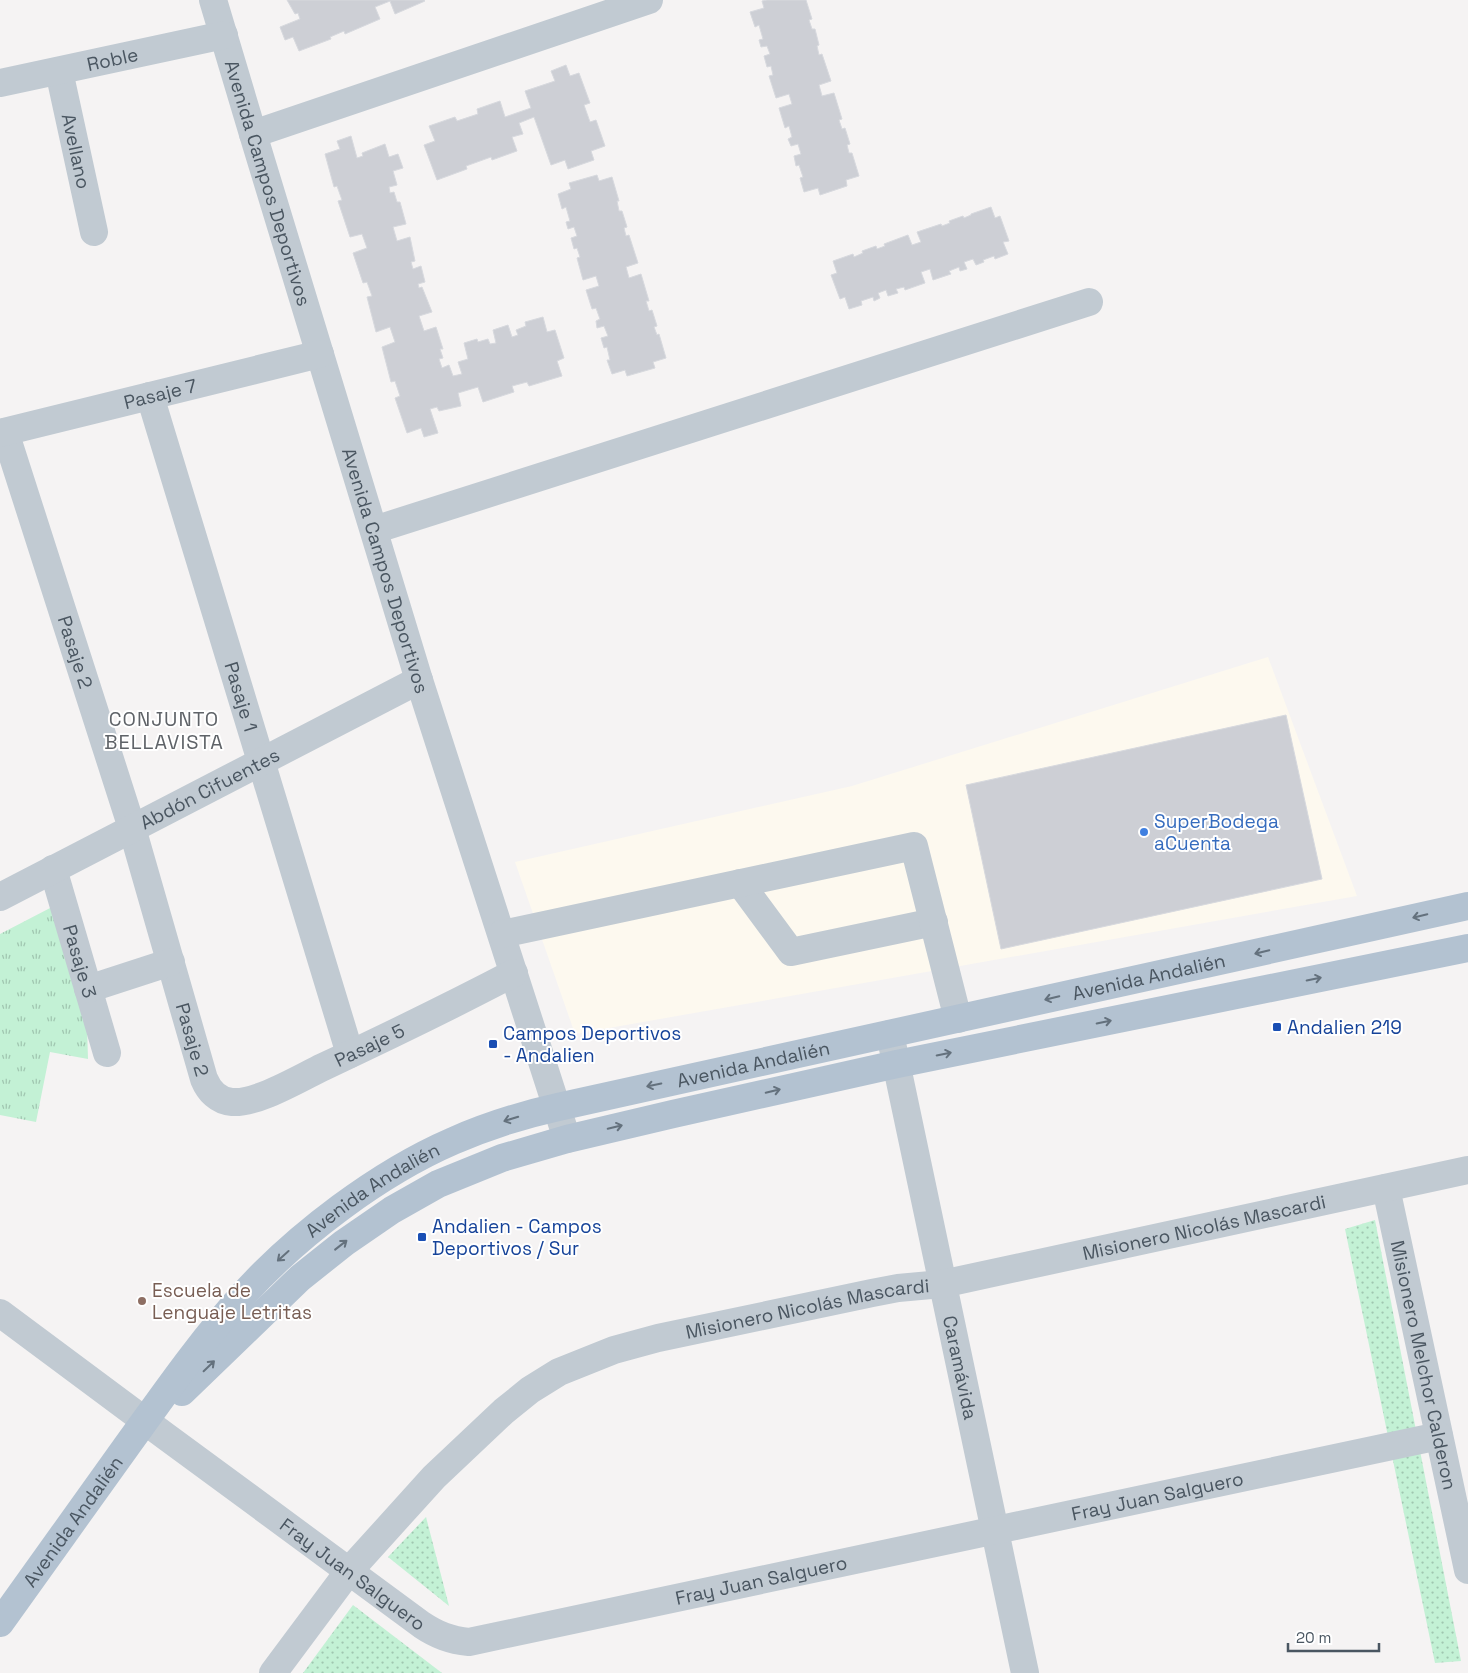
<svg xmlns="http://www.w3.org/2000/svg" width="1468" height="1673" font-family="'Space Grotesk',sans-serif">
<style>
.commercial{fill:#fdf9ef}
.grass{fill:url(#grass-tufts)}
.park{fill:url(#park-dots)}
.building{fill:#cdcfd5;stroke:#d7d9de}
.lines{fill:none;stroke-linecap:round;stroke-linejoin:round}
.minor{stroke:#c1cad2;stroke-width:28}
.major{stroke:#b3c2d1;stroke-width:28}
.oneway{stroke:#64717d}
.shop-dot{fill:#3f7fe0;stroke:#fff;stroke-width:2}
.transit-dot{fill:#1a4fb4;stroke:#fff;stroke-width:2}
.education-dot{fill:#8d6e63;stroke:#fff;stroke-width:2}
.labels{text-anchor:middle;stroke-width:4;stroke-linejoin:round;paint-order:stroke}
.street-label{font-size:19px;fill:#4a5661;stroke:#fff}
.shop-label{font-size:19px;fill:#366cbe;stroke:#fff;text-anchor:start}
.transit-label{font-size:19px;fill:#164399;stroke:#fff;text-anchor:start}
.education-label{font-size:19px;fill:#785e54;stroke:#fff;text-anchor:start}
.neighbourhood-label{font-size:20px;letter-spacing:1px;fill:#5f6368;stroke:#fff}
</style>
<defs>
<pattern id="grass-tufts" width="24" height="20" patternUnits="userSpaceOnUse" patternTransform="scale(1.25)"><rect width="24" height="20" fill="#c3f1d5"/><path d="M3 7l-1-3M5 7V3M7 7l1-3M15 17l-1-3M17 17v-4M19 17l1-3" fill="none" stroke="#a0c6b0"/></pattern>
<pattern id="park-dots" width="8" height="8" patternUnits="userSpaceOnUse" patternTransform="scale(1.25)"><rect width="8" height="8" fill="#c3f1d5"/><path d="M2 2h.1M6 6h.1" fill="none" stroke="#a0c6b0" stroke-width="1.8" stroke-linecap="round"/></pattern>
</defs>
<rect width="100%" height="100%" fill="#f5f3f3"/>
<!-- commercial -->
<polygon class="commercial" points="1268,657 1357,896 575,1034 515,862 852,786"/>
<!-- grass -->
<polygon class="grass" points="52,907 87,1026 88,1059 50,1052 36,1122 0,1115 0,934"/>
<!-- park -->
<g class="park">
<polygon points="1375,1220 1461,1661 1435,1663 1345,1229"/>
<polygon points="426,1517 449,1606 388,1557"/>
<polygon points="353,1605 442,1673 303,1673"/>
</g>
<!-- building -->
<g class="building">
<polygon points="287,0 424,0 425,1 395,14 390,1 375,7 380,19 345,34 344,31 330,37 331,39 299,51 293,37 285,40 280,27 300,19 298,13 295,14"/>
<polygon points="767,0 806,0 812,19 809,20 812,29 815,29 819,45 817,46 819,55 822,54 831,81 819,85 822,96 834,93 842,119 839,120 842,129 845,128 850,144 847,145 849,153 852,153 859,176 846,180 847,186 820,195 818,188 804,192 800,178 803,177 799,165 796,166 794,156 801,154 798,144 791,146 788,139 792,137 789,126 785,128 779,108 792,104 789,94 776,98 769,76 773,75 771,66 767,67 764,56 770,54 767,46 761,47 759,40 763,39 759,25 755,27 750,12 764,8 762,1"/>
<polygon points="566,65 570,76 579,73 590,103 584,105 590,122 596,120 605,146 591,151 594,160 568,169 565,160 551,165 534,117 519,123 523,134 512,137 517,151 492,160 491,157 466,166 467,169 437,180 424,145 435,141 429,126 455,117 457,121 478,114 477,109 500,101 505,117 531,108 525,91 555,81 551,71"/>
<polygon points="351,136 357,158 363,156 362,153 385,144 389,157 398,154 403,168 393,171 397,185 389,187 390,193 394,192 397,202 400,202 406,224 393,227 397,241 410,237 415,261 411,262 413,269 421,266 425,282 418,284 419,288 422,287 432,312 419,316 424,331 436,327 443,349 440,349 443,358 439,359 442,368 449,365 453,376 462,374 458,362 468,359 464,343 477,339 478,342 488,339 490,344 496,343 493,330 508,325 512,337 518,335 516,330 526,326 525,322 543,317 547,332 555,330 564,358 557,361 562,376 529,386 527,382 512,386 514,392 483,402 478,387 458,393 461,406 439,411 437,407 430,409 438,433 424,437 421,428 407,433 395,398 400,396 395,381 391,382 382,347 395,342 390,327 376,332 367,297 372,296 367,282 363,283 353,253 367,248 362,234 350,237 338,201 342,200 337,186 334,187 325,154 340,149 337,141"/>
<polygon points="597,175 599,181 612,177 619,201 617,201 619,211 622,211 627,227 624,228 626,236 629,235 638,263 626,267 629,278 641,274 649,301 646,301 649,311 652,310 657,326 654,327 657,335 659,334 666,358 653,362 655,368 627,376 625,370 612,374 607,360 610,360 607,347 604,348 601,338 608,336 604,326 597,328 596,321 600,319 596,308 592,309 586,290 599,286 596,276 583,280 577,258 580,257 577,248 574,249 571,238 577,236 574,227 568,229 566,222 570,221 566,207 562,209 558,194 571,189 569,183"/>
<polygon points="991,207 995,218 1000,216 1009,241 1003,242 1008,254 995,259 994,256 983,260 984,262 976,265 973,259 964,262 967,269 960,271 959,267 949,271 951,274 933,280 930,269 921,272 925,283 905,290 904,287 896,289 898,293 888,296 886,290 878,293 880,298 874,301 873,297 861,301 862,305 849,309 845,297 840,299 831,275 837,273 833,261 853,254 854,257 863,253 862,251 876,246 877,249 885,246 884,244 908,235 912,245 921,242 917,232 941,224 942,226 950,223 949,221 963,216 964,218 971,215 971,214"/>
<polygon points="1286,715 1322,879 1001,949 966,785"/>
</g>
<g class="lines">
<!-- minor -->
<g class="minor">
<path id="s1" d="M213,0L253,134L419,680L567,1139"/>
<path id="s2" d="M59,71L94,232"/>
<path id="s3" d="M0,83L224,35"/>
<polyline points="253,134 649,0"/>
<path id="s4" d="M150,396L350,1054"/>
<path id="s5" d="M5,432L132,828L204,1079C209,1091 218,1101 232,1102C257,1104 300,1078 323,1067C387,1037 451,1006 514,973"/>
<path id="s6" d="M0,433L320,354"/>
<polyline points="374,530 1089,302"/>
<path id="s7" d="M53,869L107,1053"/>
<polyline points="740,883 791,952 934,922"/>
<path id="s8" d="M0,897L419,680"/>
<polyline points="502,934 914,846 958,1019"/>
<polyline points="88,989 171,962"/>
<path id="s9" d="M890,1034L1025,1673"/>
<path id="s10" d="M1386,1188L1468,1570"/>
<path id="s11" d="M0,1313C140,1418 281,1521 422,1625C437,1635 450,1640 469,1642L1439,1436"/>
<path id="s12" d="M273,1673L349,1571L434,1477L504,1411L530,1390L559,1372L614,1350L658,1338L872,1293L898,1288L942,1284L1468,1170"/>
</g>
<!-- major -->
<g class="major">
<polyline points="182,1392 300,1278 344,1243 392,1210 438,1184 502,1158 567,1139 673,1114 897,1064 1468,948"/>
<path id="s13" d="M0,1623C42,1564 84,1506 126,1447C163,1396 200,1342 243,1295C297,1235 379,1173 453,1141C487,1126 522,1115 558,1107L1468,906"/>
</g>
</g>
<!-- one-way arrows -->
<defs><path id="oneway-shaft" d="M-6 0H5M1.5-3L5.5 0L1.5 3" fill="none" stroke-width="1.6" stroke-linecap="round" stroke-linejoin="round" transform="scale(1.25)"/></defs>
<g class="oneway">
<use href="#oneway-shaft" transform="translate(1420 916) rotate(167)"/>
<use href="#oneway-shaft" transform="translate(1262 952) rotate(167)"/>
<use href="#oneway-shaft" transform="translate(1314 979) rotate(-12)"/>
<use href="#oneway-shaft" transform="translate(1052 998) rotate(167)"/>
<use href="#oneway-shaft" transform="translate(1104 1022) rotate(-12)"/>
<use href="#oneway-shaft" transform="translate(944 1054) rotate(-11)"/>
<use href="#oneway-shaft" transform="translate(654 1085) rotate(168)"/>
<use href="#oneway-shaft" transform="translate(773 1091) rotate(-13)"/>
<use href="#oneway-shaft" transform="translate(511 1119) rotate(163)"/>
<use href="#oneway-shaft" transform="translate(615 1127) rotate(-13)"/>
<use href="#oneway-shaft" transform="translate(341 1245) rotate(-38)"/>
<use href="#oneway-shaft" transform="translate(283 1256) rotate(138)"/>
<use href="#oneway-shaft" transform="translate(209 1366) rotate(-44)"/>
</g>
<!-- markers -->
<circle class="shop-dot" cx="1144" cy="832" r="5"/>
<g class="transit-dot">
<rect x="1272" y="1022" width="10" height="10" rx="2.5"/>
<rect x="488" y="1039" width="10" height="10" rx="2.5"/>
<rect x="417" y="1232" width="10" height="10" rx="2.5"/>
</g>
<circle class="education-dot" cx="142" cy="1301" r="5"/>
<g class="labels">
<!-- street labels -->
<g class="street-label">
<text dy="7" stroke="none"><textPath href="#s3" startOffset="115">Roble</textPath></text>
<text dy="7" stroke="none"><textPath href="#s2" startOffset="82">Avellano</textPath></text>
<text dy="7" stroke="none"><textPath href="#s1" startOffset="191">Avenida Campos Deportivos</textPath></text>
<text dy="7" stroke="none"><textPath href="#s6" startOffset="165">Pasaje 7</textPath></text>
<text dy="7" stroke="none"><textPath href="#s1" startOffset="596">Avenida Campos Deportivos</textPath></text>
<text dy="7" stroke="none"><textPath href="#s5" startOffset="231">Pasaje 2</textPath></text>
<text dy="7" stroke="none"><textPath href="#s4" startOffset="314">Pasaje 1</textPath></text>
<text dy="7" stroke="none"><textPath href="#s8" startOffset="236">Abdón Cifuentes</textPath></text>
<text dy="7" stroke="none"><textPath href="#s7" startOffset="96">Pasaje 3</textPath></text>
<text dy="7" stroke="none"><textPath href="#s13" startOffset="1386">Avenida Andalién</textPath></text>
<text dy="7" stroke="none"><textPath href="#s5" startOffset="636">Pasaje 2</textPath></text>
<text dy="7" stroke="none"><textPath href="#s5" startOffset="865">Pasaje 5</textPath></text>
<text dy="7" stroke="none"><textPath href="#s13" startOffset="981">Avenida Andalién</textPath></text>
<text dy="7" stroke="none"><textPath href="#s13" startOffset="576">Avenida Andalién</textPath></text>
<text dy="7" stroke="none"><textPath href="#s12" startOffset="1080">Misionero Nicolás Mascardi</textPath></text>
<text dy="7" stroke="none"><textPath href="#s12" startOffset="675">Misionero Nicolás Mascardi</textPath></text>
<text dy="7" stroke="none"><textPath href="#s10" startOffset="181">Misionero Melchor Calderon</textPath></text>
<text dy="7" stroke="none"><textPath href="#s9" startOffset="341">Caramávida</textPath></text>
<text dy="7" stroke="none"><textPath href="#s11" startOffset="1279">Fray Juan Salguero</textPath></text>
<text dy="7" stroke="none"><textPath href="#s13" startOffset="125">Avenida Andalién</textPath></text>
<text dy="7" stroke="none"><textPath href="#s11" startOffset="439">Fray Juan Salguero</textPath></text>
<text dy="7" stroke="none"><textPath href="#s11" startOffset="874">Fray Juan Salguero</textPath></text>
</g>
<!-- shop labels -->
<g class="shop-label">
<text x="1154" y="828">SuperBodega<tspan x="1154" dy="22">aCuenta</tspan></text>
</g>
<!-- transit labels -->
<g class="transit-label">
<text x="1287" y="1034">Andalien 219</text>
<text x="503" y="1040">Campos Deportivos<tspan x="503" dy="22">- Andalien</tspan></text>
<text x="432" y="1233">Andalien - Campos<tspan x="432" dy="22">Deportivos / Sur</tspan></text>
</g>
<!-- education labels -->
<g class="education-label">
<text x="152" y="1297">Escuela de<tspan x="152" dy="22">Lenguaje Letritas</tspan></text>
</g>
<!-- neighbourhood labels -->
<g class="neighbourhood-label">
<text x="164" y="726">CONJUNTO<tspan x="164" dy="23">BELLAVISTA</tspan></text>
</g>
</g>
<!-- scale -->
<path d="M1288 1643v8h91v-8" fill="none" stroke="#4a5661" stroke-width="2.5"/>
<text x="1296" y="1643" font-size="15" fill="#4a5661" stroke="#ffffff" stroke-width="4" paint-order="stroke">20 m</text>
</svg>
